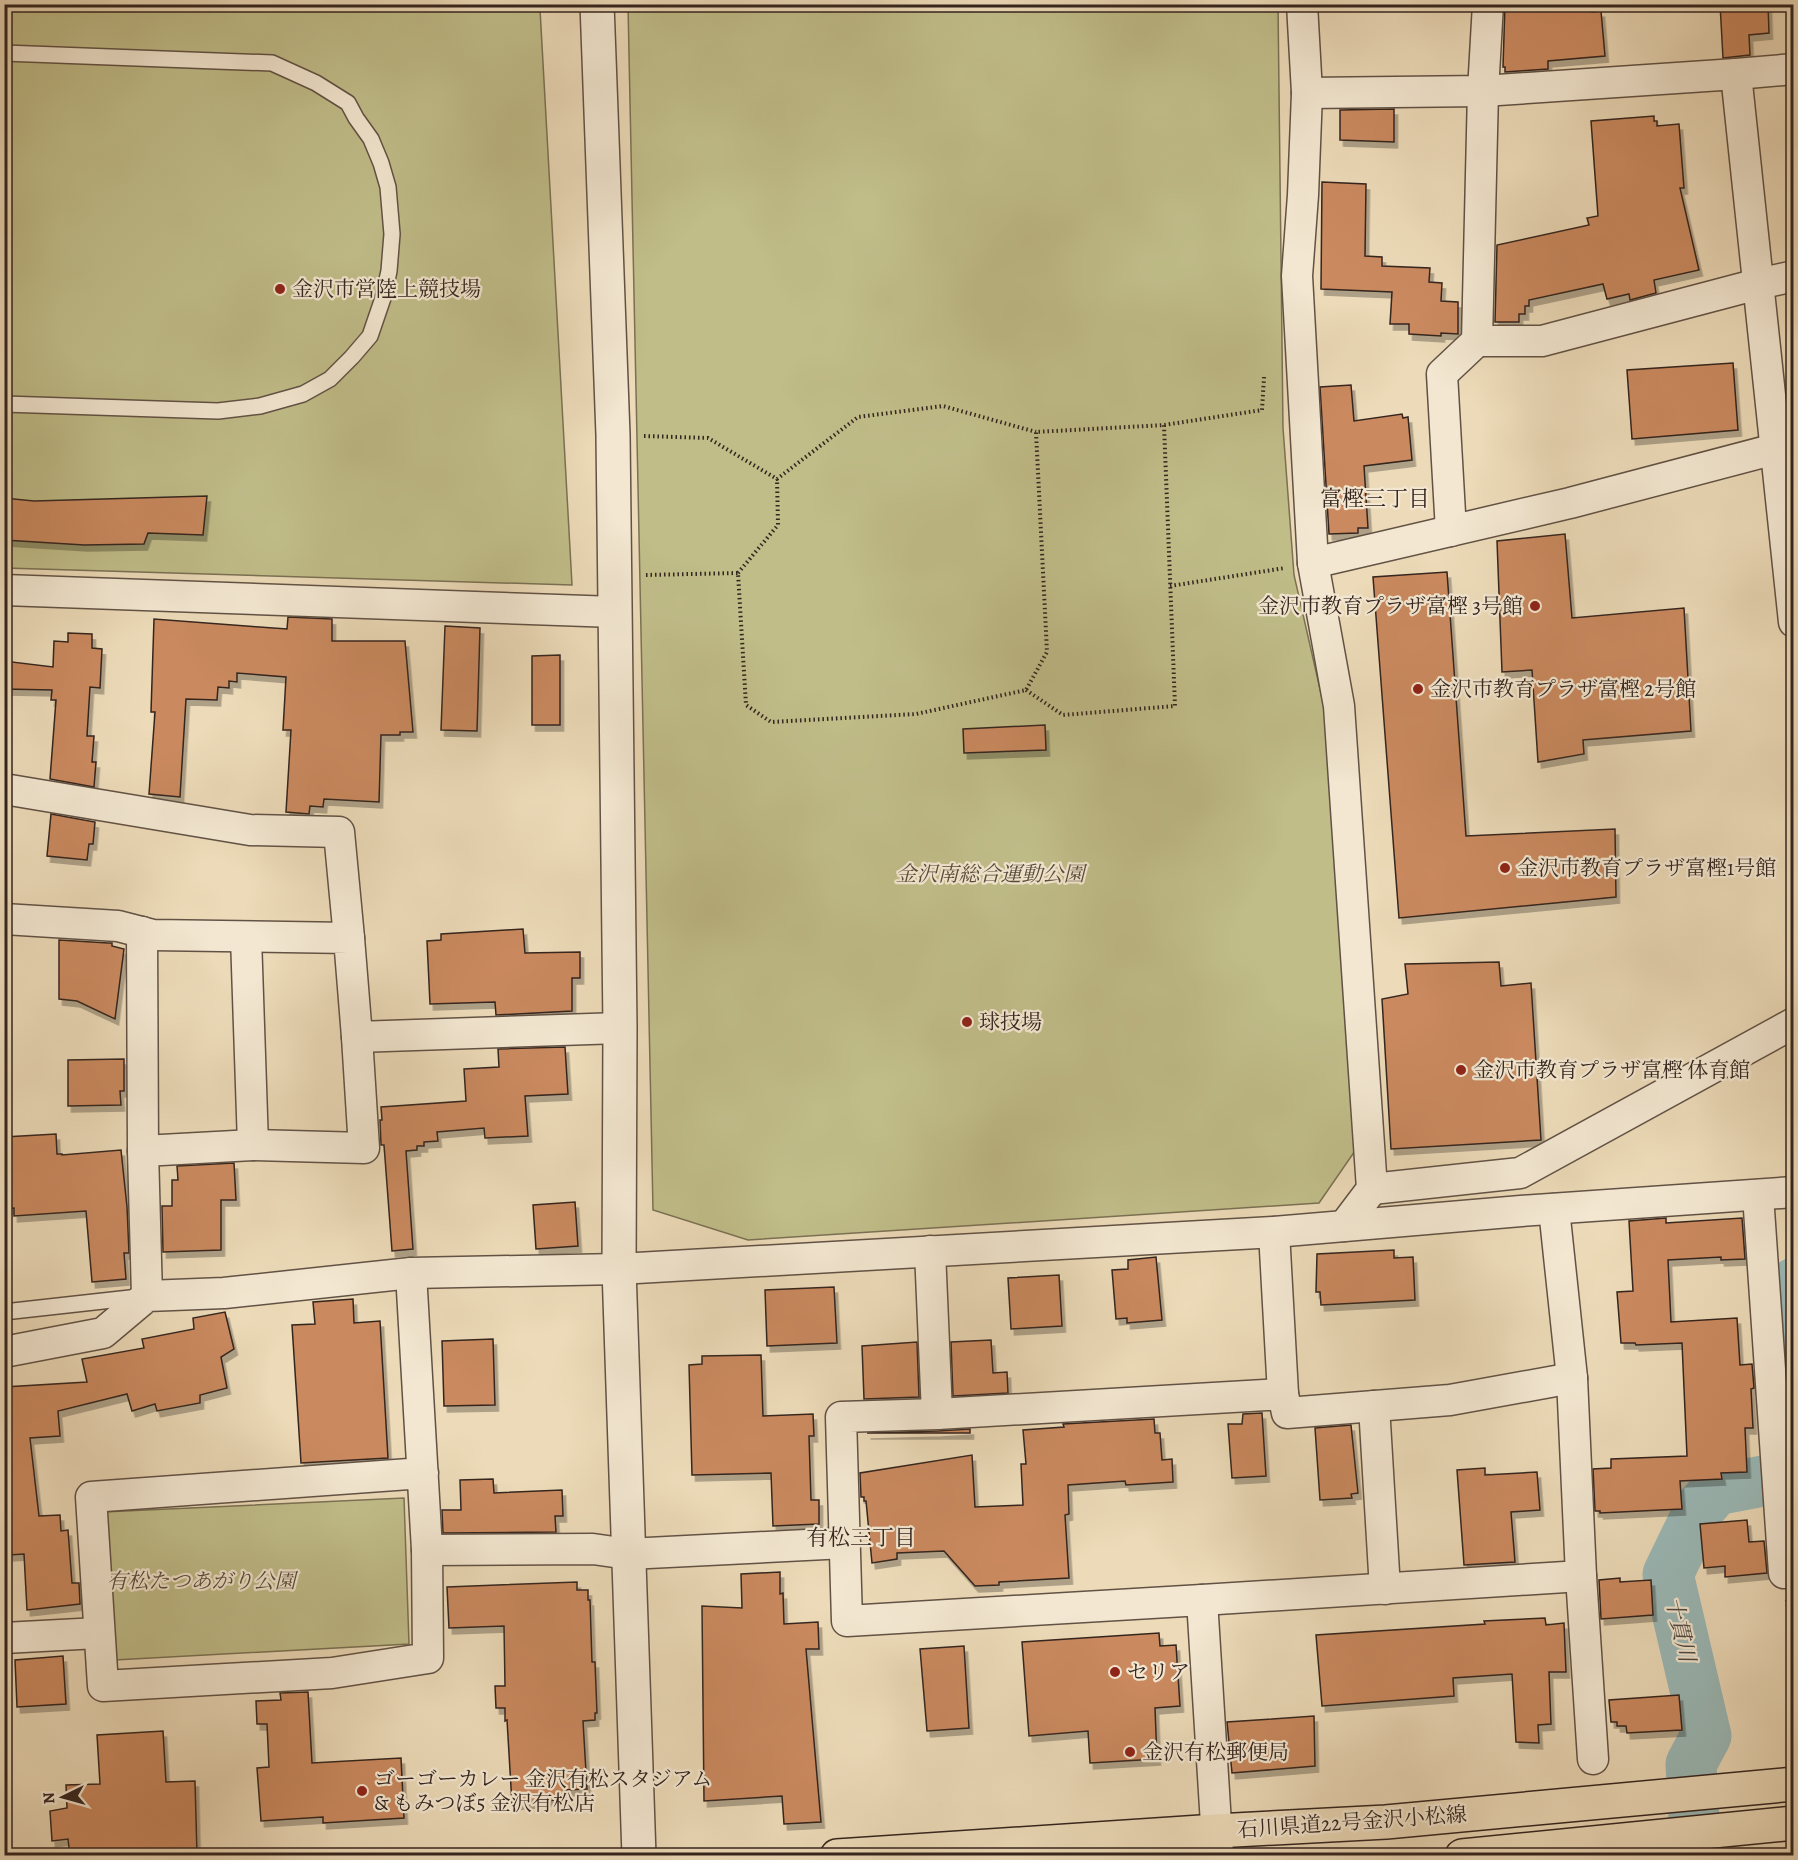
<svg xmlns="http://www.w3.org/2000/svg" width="1798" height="1860" font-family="Alegreya,'Noto Serif JP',serif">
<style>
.green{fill:#c0bd89;stroke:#7a7154;stroke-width:1.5}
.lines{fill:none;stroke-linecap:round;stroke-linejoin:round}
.river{stroke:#9bb9b7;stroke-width:51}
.building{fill:#ca895f;stroke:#34251f;stroke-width:1.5;filter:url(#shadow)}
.service-casing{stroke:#625245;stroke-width:18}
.minor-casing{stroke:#625245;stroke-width:33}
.tertiary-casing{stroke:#625245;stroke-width:36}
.primary-casing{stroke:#34251f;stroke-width:36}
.path{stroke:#34251f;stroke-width:4;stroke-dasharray:1.5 3;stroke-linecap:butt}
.service{stroke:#f3e7d1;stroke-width:15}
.minor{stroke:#f3e7d1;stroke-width:30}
.tertiary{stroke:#f3e7d1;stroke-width:33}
.primary{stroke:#ecdab8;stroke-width:33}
.poi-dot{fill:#8f2418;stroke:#f3e7d1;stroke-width:2}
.labels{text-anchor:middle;stroke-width:4.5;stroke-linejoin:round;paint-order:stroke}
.poi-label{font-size:21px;fill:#34251f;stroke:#f3e7d1;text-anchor:start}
.park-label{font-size:21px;font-style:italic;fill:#574b3a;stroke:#f3e7d1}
.street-label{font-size:21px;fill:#34251f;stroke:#f3e7d1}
.neighbourhood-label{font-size:22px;fill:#34251f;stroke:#f3e7d1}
.water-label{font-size:22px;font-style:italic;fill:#4e4a45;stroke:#f3e7d1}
</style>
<defs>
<filter id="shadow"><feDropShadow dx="3.5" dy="6" stdDeviation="0" flood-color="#0004"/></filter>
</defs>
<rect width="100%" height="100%" fill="#ecdab8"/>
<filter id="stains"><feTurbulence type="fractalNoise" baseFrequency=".00333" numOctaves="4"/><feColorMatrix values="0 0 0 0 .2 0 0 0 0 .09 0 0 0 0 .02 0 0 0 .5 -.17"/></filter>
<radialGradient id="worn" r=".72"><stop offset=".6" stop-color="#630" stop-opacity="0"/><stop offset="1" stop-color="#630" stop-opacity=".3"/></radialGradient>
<!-- green -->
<g class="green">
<polygon points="458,4 540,9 572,585 5,568 5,5"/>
<polygon points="628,5 1278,5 1283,428 1294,575 1325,711 1357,1148 1319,1203 748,1240 653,1210"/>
<polygon points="404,1498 409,1644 115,1660 103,1512"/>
</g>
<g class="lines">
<!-- river -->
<g class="river">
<polyline points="1794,1283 1786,1291 1790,1343 1790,1417 1794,1446"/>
<polyline points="1696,1856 1691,1764 1706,1736 1668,1574 1700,1508 1716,1490 1794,1475"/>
</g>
</g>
<!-- building -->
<g class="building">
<polygon points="1505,4 1592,4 1592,12 1601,11 1605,56 1548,61 1548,69 1505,72 1505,67 1503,67"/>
<polygon points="1720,4 1768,4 1769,33 1749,35 1750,55 1723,58"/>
<polygon points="1394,109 1394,142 1340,140 1340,110"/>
<polygon points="1654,116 1654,121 1657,121 1657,126 1679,124 1684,188 1680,188 1699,270 1654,280 1656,293 1630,300 1629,294 1607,299 1603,284 1529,300 1529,306 1525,306 1525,314 1519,314 1519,322 1495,322 1497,245 1589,225 1587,218 1598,216 1591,121"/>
<polygon points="1322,182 1366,184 1365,256 1382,257 1382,266 1430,268 1429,282 1442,283 1441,301 1458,302 1458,334 1441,333 1441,336 1409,334 1409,324 1390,324 1392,292 1321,289"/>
<polygon points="1733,363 1738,430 1632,439 1627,370"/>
<polygon points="1351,385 1354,421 1402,414 1403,418 1408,417 1412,460 1364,466 1368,528 1358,528 1358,533 1329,534 1320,387"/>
<polygon points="207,496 203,535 148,533 144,544 84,545 4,540 4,498 34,501"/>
<polygon points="1565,534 1572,618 1684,608 1691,731 1583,740 1584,754 1538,762 1532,670 1502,672 1497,541"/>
<polygon points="1447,572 1466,836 1615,829 1616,897 1399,918 1373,577"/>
<polygon points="288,617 332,619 332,641 405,641 413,732 400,732 400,735 381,735 379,802 324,799 323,807 310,806 309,814 286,812 291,730 283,730 286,677 237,673 237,682 229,681 229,688 218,687 217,700 186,699 180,797 149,794 155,712 151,712 154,619 287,629"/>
<polygon points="445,626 480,628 477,731 441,730"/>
<polygon points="68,633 92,634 92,648 102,649 100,688 90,687 87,736 94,736 92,762 96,762 94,787 50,779 56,700 51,700 52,690 4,689 4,661 53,667 54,641 68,642"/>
<polygon points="560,655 560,725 532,725 532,656"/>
<polygon points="1045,725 1046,750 964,753 963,729"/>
<polygon points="51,814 95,822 93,844 89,844 87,860 47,856"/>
<polygon points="523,929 525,953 580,952 580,978 572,978 572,1011 496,1015 495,1002 430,1004 427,941 441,940 441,934"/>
<polygon points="59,940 108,943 112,943 112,946 124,949 115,1019 77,1001 59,999"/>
<polygon points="1499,962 1501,986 1531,983 1541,1140 1391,1149 1382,999 1408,994 1405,964"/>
<polygon points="565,1047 568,1094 525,1096 528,1136 485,1138 484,1128 437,1132 438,1141 424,1142 424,1146 417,1146 417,1150 406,1151 413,1249 392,1251 384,1145 381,1145 380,1120 382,1120 381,1107 466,1101 464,1069 499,1067 498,1049"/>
<polygon points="124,1059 124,1091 120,1091 121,1105 68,1106 68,1060"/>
<polygon points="56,1134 57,1154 62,1154 62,1155 121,1150 127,1207 129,1253 124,1253 126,1279 92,1282 86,1211 14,1216 14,1208 4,1209 4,1137"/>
<polygon points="234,1163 236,1200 221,1200 221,1250 163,1252 162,1206 172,1206 172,1180 178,1180 177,1166"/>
<polygon points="575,1202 578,1246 536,1249 533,1205"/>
<polygon points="1666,1218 1666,1223 1742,1218 1745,1259 1721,1260 1721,1257 1668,1260 1671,1322 1737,1318 1740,1365 1752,1364 1754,1388 1751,1389 1753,1428 1745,1428 1747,1472 1721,1473 1722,1479 1680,1481 1682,1509 1600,1513 1600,1511 1595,1511 1593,1469 1611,1468 1611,1459 1687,1456 1682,1343 1636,1345 1635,1343 1621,1343 1617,1292 1633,1291 1629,1221"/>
<polygon points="1394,1250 1394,1258 1413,1257 1415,1300 1321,1305 1320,1292 1316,1292 1317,1254"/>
<polygon points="1156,1257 1162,1320 1127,1323 1127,1318 1116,1319 1112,1270 1128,1269 1128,1260"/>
<polygon points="1059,1275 1062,1326 1011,1329 1008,1278"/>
<polygon points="834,1287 837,1343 767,1346 765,1290"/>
<polygon points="353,1299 354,1323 380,1321 388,1458 301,1463 292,1325 315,1324 313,1302"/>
<polygon points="225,1312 234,1349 221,1357 227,1388 200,1395 200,1403 157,1411 155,1404 132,1411 127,1394 58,1411 60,1436 30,1438 39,1516 60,1515 61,1531 68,1530 72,1583 79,1583 80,1604 27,1610 24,1554 9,1555 9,1539 4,1540 4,1387 87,1382 82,1359 144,1348 142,1339 194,1329 193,1318"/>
<polygon points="493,1339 495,1405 444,1406 442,1341"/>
<polygon points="991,1340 993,1373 1007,1372 1008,1393 953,1396 951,1342"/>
<polygon points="917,1342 919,1397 864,1399 862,1346"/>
<polygon points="761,1355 763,1416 813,1414 814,1436 809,1436 811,1500 819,1500 819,1524 773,1526 771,1473 692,1475 689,1365 702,1364 702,1356"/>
<polygon points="1262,1413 1266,1476 1232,1478 1228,1424 1242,1424 1243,1414"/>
<polygon points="1154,1419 1155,1433 1160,1433 1162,1460 1172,1459 1173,1482 1126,1485 1125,1481 1068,1485 1069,1514 1065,1515 1069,1578 999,1582 999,1585 975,1586 944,1551 897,1553 897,1559 872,1563 866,1501 864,1501 864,1497 861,1497 860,1473 972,1455 975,1507 1023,1505 1021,1464 1026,1464 1023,1430 1064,1427 1063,1424"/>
<polygon points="1351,1425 1358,1493 1351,1494 1352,1498 1320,1500 1315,1428"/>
<polygon points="970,1429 970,1433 867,1433 938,1431"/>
<polygon points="1485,1468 1485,1475 1537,1472 1540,1510 1511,1512 1515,1562 1464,1565 1457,1470"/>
<polygon points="493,1479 494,1493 562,1490 563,1516 555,1516 556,1532 443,1533 442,1510 461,1510 460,1480"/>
<polygon points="1747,1520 1749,1542 1764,1541 1767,1573 1725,1577 1725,1566 1704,1568 1700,1524"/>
<polygon points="780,1572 780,1594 783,1593 784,1624 818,1622 819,1649 806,1649 821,1822 784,1824 782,1796 704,1801 702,1606 742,1608 741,1574"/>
<polygon points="1620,1578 1620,1582 1651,1580 1653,1615 1601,1619 1599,1580"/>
<polygon points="577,1582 577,1590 588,1590 588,1600 590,1600 592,1662 595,1662 597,1713 595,1713 595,1720 583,1721 587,1789 565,1790 566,1799 512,1804 507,1720 505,1721 505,1708 496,1708 495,1686 505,1686 504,1626 449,1628 447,1587"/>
<polygon points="1545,1618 1546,1625 1564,1623 1566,1672 1549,1672 1551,1724 1538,1725 1539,1743 1516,1742 1512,1674 1453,1678 1454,1696 1322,1706 1316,1635 1485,1624 1484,1621"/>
<polygon points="1159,1633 1160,1646 1176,1645 1180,1706 1155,1708 1157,1759 1090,1763 1088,1731 1029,1736 1022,1642"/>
<polygon points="964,1646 969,1728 927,1731 920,1649"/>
<polygon points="63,1656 66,1704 17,1707 15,1660"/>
<polygon points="308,1692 312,1763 401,1758 404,1818 323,1823 323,1817 261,1821 257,1768 269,1767 267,1724 257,1724 256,1701 281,1700 280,1693"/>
<polygon points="1679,1695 1682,1730 1627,1733 1626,1726 1617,1726 1617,1722 1611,1722 1609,1700"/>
<polygon points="1314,1716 1315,1766 1232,1773 1227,1722"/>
<polygon points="163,1731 166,1782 195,1781 197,1854 70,1856 68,1839 52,1841 50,1811 67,1808 66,1785 100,1784 97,1735"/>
</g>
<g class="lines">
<defs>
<g id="service">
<polyline points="4,53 272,63 316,83 348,103 356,118 371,139 381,163 388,187 392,234 389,271 383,298 370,336 352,357 330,379 303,394 260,406 218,411 4,404"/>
<polyline points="4,1312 139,1297"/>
</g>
<g id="minor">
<polyline points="1302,4 1307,93 1303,195 1297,276 1313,563 1339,706 1372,1189 1344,1226"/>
<polyline points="1736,74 1794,69"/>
<polyline points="1307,93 1483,91 1736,74 1794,622"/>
<polyline points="1477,341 1542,341 1758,284 1794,276"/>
<polyline points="1451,531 1442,374 1477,341 1483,91 1488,4"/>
<polyline points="1313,563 1570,503 1794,444"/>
<polyline points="4,590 615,612"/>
<polyline points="4,789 250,830 339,832 349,938"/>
<polyline points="4,919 118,926 153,935 349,938 357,1037 620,1028"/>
<polyline points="142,932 143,1151 147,1296"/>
<polyline points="246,937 253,1145"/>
<polyline points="143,1151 253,1145 364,1148 357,1037"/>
<polyline points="1372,1189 1520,1173 1794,1023"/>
<polyline points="1758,1195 1784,1573 1794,1572"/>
<polyline points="1554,1209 1572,1378 1581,1576 1593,1759"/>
<polyline points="1274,1232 1283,1394"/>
<polyline points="930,1251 937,1414"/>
<polyline points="411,1273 427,1550 428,1658 332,1673 103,1686 91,1497 423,1473"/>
<polyline points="4,1352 103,1333 147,1296 224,1293 411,1273 619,1269 1274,1232 1521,1211 1794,1192"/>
<polyline points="1374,1406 1385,1589"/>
<polyline points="427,1550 593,1549 628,1554 845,1543"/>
<polyline points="1202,1600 1581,1576"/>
<polyline points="4,1638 98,1633"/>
<polyline points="1218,1856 1202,1600 847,1621 841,1417 937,1414 1283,1394 1287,1413 1450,1400 1572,1378"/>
</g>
<polyline id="tertiary" points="597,4 613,435 620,1028 619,1269 639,1856"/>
<g id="primary">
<polyline points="837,1856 1216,1831 1386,1822 1794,1784"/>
<polyline points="1462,1856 1794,1823"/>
</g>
</defs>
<!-- service casing -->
<use href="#service" class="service-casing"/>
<!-- minor casing -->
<use href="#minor" class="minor-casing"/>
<!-- tertiary casing -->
<use href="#tertiary" class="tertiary-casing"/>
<!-- primary casing -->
<use href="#primary" class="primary-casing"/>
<!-- path -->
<g class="path">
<polyline points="644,436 708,438 777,479 858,417 943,406 1036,432"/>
<polyline points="738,573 778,525 777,479"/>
<polyline points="646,575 738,573 746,705 771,722 916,714 1026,690 1047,652 1036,432 1164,425 1262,410 1264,377"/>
<polyline points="1170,586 1285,568"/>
<polyline points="1026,690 1063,715 1175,706 1164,425"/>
<polyline points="1787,1600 1794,1664"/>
</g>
<!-- service -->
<use href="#service" class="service"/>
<!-- minor -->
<use href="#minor" class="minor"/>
<!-- tertiary -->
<use href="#tertiary" class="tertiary"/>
<!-- primary -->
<use href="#primary" class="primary"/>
</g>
<!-- markers -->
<g class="poi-dot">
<circle cx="280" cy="289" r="6"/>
<circle cx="1535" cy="606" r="6"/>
<circle cx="1418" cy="689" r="6"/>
<circle cx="1505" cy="868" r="6"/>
<circle cx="967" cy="1022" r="6"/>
<circle cx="1461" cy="1070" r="6"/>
<circle cx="1115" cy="1672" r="6"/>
<circle cx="1130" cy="1752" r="6"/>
<circle cx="362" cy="1791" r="6"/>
</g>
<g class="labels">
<!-- poi labels -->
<g class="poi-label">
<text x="292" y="296">金沢市営陸上競技場</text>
<text x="1523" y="613" text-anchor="end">金沢市教育プラザ富樫 3号館</text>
<text x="1430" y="696">金沢市教育プラザ富樫 2号館</text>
<text x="1517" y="875">金沢市教育プラザ富樫1号館</text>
<text x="979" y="1029">球技場</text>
<text x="1473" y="1077">金沢市教育プラザ富樫 体育館</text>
<text x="1127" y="1679">セリア</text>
<text x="1142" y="1759">金沢有松郵便局</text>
<text x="374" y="1786">ゴーゴーカレー 金沢有松スタジアム<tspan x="374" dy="24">&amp; もみつぼ5 金沢有松店</tspan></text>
</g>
<!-- park labels -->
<g class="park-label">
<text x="990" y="881">金沢南総合運動公園</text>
<text x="201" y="1588">有松たつあがり公園</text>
</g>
<!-- street labels -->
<g class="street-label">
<text transform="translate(1352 1822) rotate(-4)" y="7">石川県道22号金沢小松線</text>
</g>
<!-- neighbourhood labels -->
<g class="neighbourhood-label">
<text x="1375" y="506">富樫三丁目</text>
<text x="861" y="1545">有松三丁目</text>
</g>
<!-- water labels -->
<g class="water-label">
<text transform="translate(1681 1629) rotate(77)" y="8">十貫川</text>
</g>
</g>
<!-- margin -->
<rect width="1798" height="1860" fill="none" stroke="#ecdab8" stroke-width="24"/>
<rect x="6" y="6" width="1786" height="1848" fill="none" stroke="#34251f" stroke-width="3"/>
<rect x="12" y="12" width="1774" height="1836" fill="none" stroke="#34251f" stroke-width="1.5"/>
<!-- north arrow -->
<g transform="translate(63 1797) rotate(265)" stroke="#f3e7d1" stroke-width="4.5" paint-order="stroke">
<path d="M0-4.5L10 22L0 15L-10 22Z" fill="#34251f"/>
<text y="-9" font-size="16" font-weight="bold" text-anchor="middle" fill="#34251f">N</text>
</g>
<rect width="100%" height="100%" filter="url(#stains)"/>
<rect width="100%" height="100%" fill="url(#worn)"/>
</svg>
